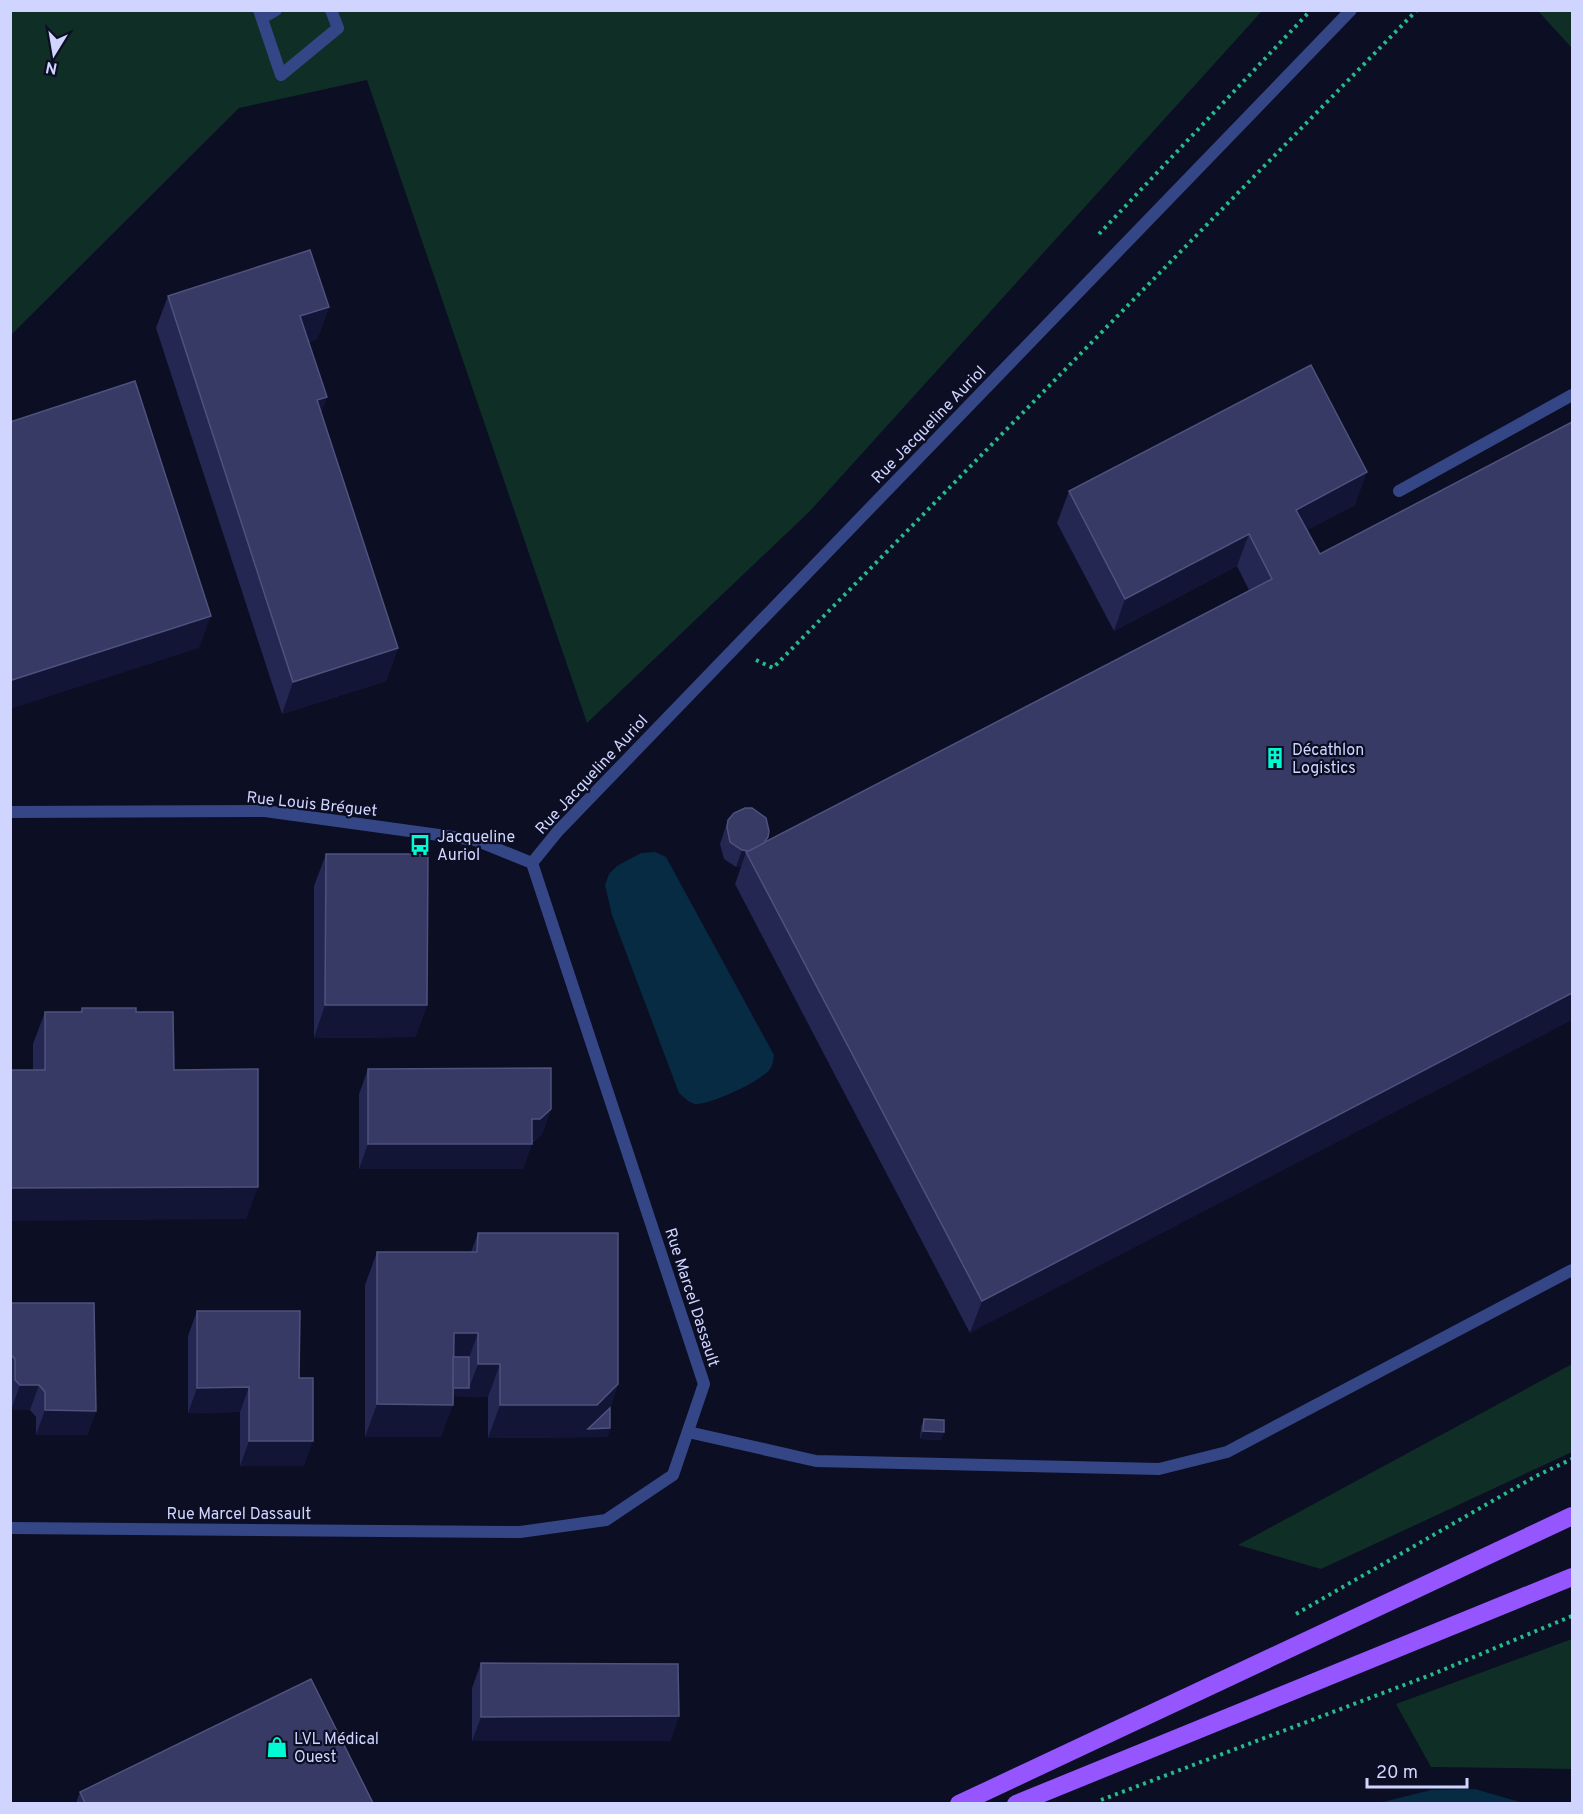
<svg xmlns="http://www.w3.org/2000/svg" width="1583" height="1814" font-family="Overpass,sans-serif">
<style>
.green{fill:#0f2e25}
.water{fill:#062b42}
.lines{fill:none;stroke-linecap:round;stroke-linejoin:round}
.path{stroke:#27bb8c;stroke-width:4;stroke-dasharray:3 4.5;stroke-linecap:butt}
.service{stroke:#344685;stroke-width:12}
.minor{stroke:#344685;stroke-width:12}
.primary{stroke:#9556ff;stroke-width:18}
.wall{fill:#242752}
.shaded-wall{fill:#131537}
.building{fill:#363a65;stroke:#4e527d;stroke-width:1.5}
.labels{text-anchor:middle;stroke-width:4.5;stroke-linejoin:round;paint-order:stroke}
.street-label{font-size:16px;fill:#cfd5ff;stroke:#0c0e23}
.poi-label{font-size:16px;fill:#cfd5ff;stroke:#0c0e23;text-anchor:start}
</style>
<rect width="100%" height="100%" fill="#0c0e23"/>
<!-- green -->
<g class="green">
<polygon points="11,11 1262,11 810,511 587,723 367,80 239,108 11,335"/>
<polygon points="1538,11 1572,11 1572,48"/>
<polygon points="1572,1364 1572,1452 1321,1569 1238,1545"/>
<polygon points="1572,1639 1572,1769 1431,1767 1396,1704"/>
</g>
<!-- water -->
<g class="water">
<path d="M655,852L666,857L774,1055C773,1060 773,1065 770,1069C762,1081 708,1106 695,1104C688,1102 684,1097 679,1093L612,915L605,885L609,874L617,866L641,853Z"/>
<polygon points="1475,1789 1523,1803 1379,1803 1431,1790"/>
</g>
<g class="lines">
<!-- path -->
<g class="path">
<polyline points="1099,234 1311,10"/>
<polyline points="756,660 773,668 1417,10"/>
<polyline points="1296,1614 1536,1476 1572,1459"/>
<polyline points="1101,1800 1433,1674 1572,1616"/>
</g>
<!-- service -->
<g class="service">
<polyline points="259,10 281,75 338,28 331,10"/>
<polyline points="262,18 276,10"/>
<polyline points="1399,491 1572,395"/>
<polyline points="688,1432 816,1461 1159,1469 1227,1452 1572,1270"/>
</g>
<!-- minor -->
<g class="minor">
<polyline points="10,812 265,811 475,840 532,863"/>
<polyline points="532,863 558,831 1351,10"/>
<polyline points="10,1528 520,1532 606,1520 673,1475 704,1384 532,863"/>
</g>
<!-- primary -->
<g class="primary">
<polyline points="959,1804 1572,1516"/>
<polyline points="1016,1804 1572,1577"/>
</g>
</g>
<!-- wall -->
<g class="wall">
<polygon points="168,296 329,307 317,339 309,342 327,397 321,412 398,648 386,681 282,714 156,328"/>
<polygon points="1069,491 1355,505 1307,530 970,1333 735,884 741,867 736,867 724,859 720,844 728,820 767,841 1249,590 1237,566 1114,631 1057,523"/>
<polygon points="326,854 427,1005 415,1037 314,1038 314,886"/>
<polygon points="82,1008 136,1012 174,1070 246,1219 33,1070 33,1044 45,1012 80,1012"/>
<polygon points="368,1069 551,1109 542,1134 532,1143 523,1169 359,1169 359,1094"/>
<polygon points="478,1233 618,1384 610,1408 610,1428 607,1437 488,1438 488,1397 453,1396 441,1437 365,1437 365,1285 377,1252 471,1252"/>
<polygon points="10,1303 96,1411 87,1435 36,1435 36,1417 30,1410 10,1409"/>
<polygon points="197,1311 299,1378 304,1466 240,1466 240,1412 188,1413 188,1336"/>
<polygon points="924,1419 944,1432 941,1440 920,1439 921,1427"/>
<polygon points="481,1663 679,1716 670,1741 472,1741 472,1688"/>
<polygon points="80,1792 373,1803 76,1803"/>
</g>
<!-- shaded-wall -->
<g class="shaded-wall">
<polygon points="329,307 317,339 289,349 300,316"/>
<polygon points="327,397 315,429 317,400"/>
<polygon points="1367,472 1355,505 1285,542 1296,510"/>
<polygon points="1249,534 1237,566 1114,631 1125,599"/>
<polygon points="211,616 199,648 10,709 10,685 12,680"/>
<polygon points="398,648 386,681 282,714 293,682"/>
<polygon points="768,837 762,854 746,852 741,867 736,867 742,850"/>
<polygon points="1572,993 1572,1020 970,1333 982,1301"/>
<polygon points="325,1005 427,1005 415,1037 314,1038"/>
<polygon points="551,1109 542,1134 531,1143 532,1119"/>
<polygon points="368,1144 532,1144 523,1169 359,1169"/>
<polygon points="258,1187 246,1219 10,1221 10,1188"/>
<polygon points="454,1333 478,1333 466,1366 445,1366"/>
<polygon points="478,1364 500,1364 488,1397 442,1396 445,1388 469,1388"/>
<polygon points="618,1384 607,1416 610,1428 607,1437 488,1438 500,1405"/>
<polygon points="20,1385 39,1385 30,1410 11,1410"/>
<polygon points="249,1387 240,1412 188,1413 197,1388"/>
<polygon points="377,1404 453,1405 441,1437 365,1437"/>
<polygon points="45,1410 96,1411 87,1435 36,1435"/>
<polygon points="923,1431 944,1432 941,1440 920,1439"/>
<polygon points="249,1441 313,1441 304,1466 240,1466"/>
<polygon points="679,1716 670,1741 472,1741 481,1717"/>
</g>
<!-- building -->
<g class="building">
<polygon points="310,250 329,307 300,316 327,397 317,400 398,648 293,682 168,296"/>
<polygon points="1311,365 1367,472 1296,510 1320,554 1572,422 1572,993 982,1301 746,852 1272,579 1249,534 1125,599 1069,491"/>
<polygon points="135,381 211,616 12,680 10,674 10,422"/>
<polygon points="745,808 752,808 766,818 769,831 768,837 764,843 749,851 742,850 730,842 727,827 728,820 734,813"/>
<polygon points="326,854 428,854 427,1005 325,1005"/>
<polygon points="82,1008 136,1008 136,1012 173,1012 174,1070 258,1069 258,1187 10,1188 10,1070 45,1070 45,1012 82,1012"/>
<polygon points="551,1068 551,1109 540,1119 532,1119 532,1144 368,1144 368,1069"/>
<polygon points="478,1233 618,1233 618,1384 597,1405 500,1405 500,1364 478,1364 478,1333 454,1333 453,1405 377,1404 377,1252 477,1252"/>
<polygon points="10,1303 94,1303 96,1411 45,1410 45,1392 39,1385 20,1385 15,1380 15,1359 10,1354"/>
<polygon points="197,1311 300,1311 299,1378 313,1378 313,1441 249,1441 249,1387 197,1388"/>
<rect x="453" y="1357" width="16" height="31"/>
<polygon points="610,1408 610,1428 588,1429"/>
<polygon points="924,1419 944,1420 944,1432 923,1431"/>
<polygon points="481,1663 678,1664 679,1716 481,1717"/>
<polygon points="311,1679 373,1803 85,1803 80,1792"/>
</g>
<!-- icons -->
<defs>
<symbol id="building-bare" viewBox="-9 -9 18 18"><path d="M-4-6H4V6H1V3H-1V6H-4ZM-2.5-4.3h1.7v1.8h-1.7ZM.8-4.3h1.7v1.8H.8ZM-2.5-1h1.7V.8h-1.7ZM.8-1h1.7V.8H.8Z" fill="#00fad3" stroke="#0c0e23" stroke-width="2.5" paint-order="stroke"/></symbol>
<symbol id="bus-bare" viewBox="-9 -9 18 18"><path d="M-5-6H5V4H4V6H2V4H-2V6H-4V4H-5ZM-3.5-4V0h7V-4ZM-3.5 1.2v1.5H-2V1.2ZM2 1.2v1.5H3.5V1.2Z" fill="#00fad3" stroke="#0c0e23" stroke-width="2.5" paint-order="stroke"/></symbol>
<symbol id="shop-bare" viewBox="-9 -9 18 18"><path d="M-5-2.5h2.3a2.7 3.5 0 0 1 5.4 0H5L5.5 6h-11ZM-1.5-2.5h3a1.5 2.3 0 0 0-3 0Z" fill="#00fad3" stroke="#0c0e23" stroke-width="2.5" paint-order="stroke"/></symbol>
</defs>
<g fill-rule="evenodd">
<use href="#building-bare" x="1260" y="743" width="30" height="30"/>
<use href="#bus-bare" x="405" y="830" width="30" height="30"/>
<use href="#shop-bare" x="262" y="1732" width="30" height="30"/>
</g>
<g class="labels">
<!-- street labels -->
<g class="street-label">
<text transform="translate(928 424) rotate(-46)" y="6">Rue Jacqueline Auriol</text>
<text transform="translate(591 774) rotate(-47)" y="6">Rue Jacqueline Auriol</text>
<text transform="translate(312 803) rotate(6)" y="6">Rue Louis Bréguet</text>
<text transform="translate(693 1297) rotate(72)" y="6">Rue Marcel Dassault</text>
<text x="239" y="1519">Rue Marcel Dassault</text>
</g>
<!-- poi labels -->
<g class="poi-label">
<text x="1292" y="755">Décathlon<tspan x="1292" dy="18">Logistics</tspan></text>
<text x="437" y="842">Jacqueline<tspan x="437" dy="18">Auriol</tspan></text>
<text x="294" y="1744">LVL Médical<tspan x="294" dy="18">Ouest</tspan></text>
</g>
</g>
<!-- border -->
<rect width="1583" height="1814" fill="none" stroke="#cfd5ff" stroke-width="24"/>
<!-- north arrow -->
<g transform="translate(54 54) rotate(191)" stroke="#0c0e23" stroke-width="4.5" paint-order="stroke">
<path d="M0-4.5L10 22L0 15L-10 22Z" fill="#cfd5ff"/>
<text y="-9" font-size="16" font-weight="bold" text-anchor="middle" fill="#cfd5ff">N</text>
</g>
<!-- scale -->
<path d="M1367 1778v9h100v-9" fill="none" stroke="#cfd5ff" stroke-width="3"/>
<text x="1376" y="1778" font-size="18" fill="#cfd5ff" stroke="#0c0e23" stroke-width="4.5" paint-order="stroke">20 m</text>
</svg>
